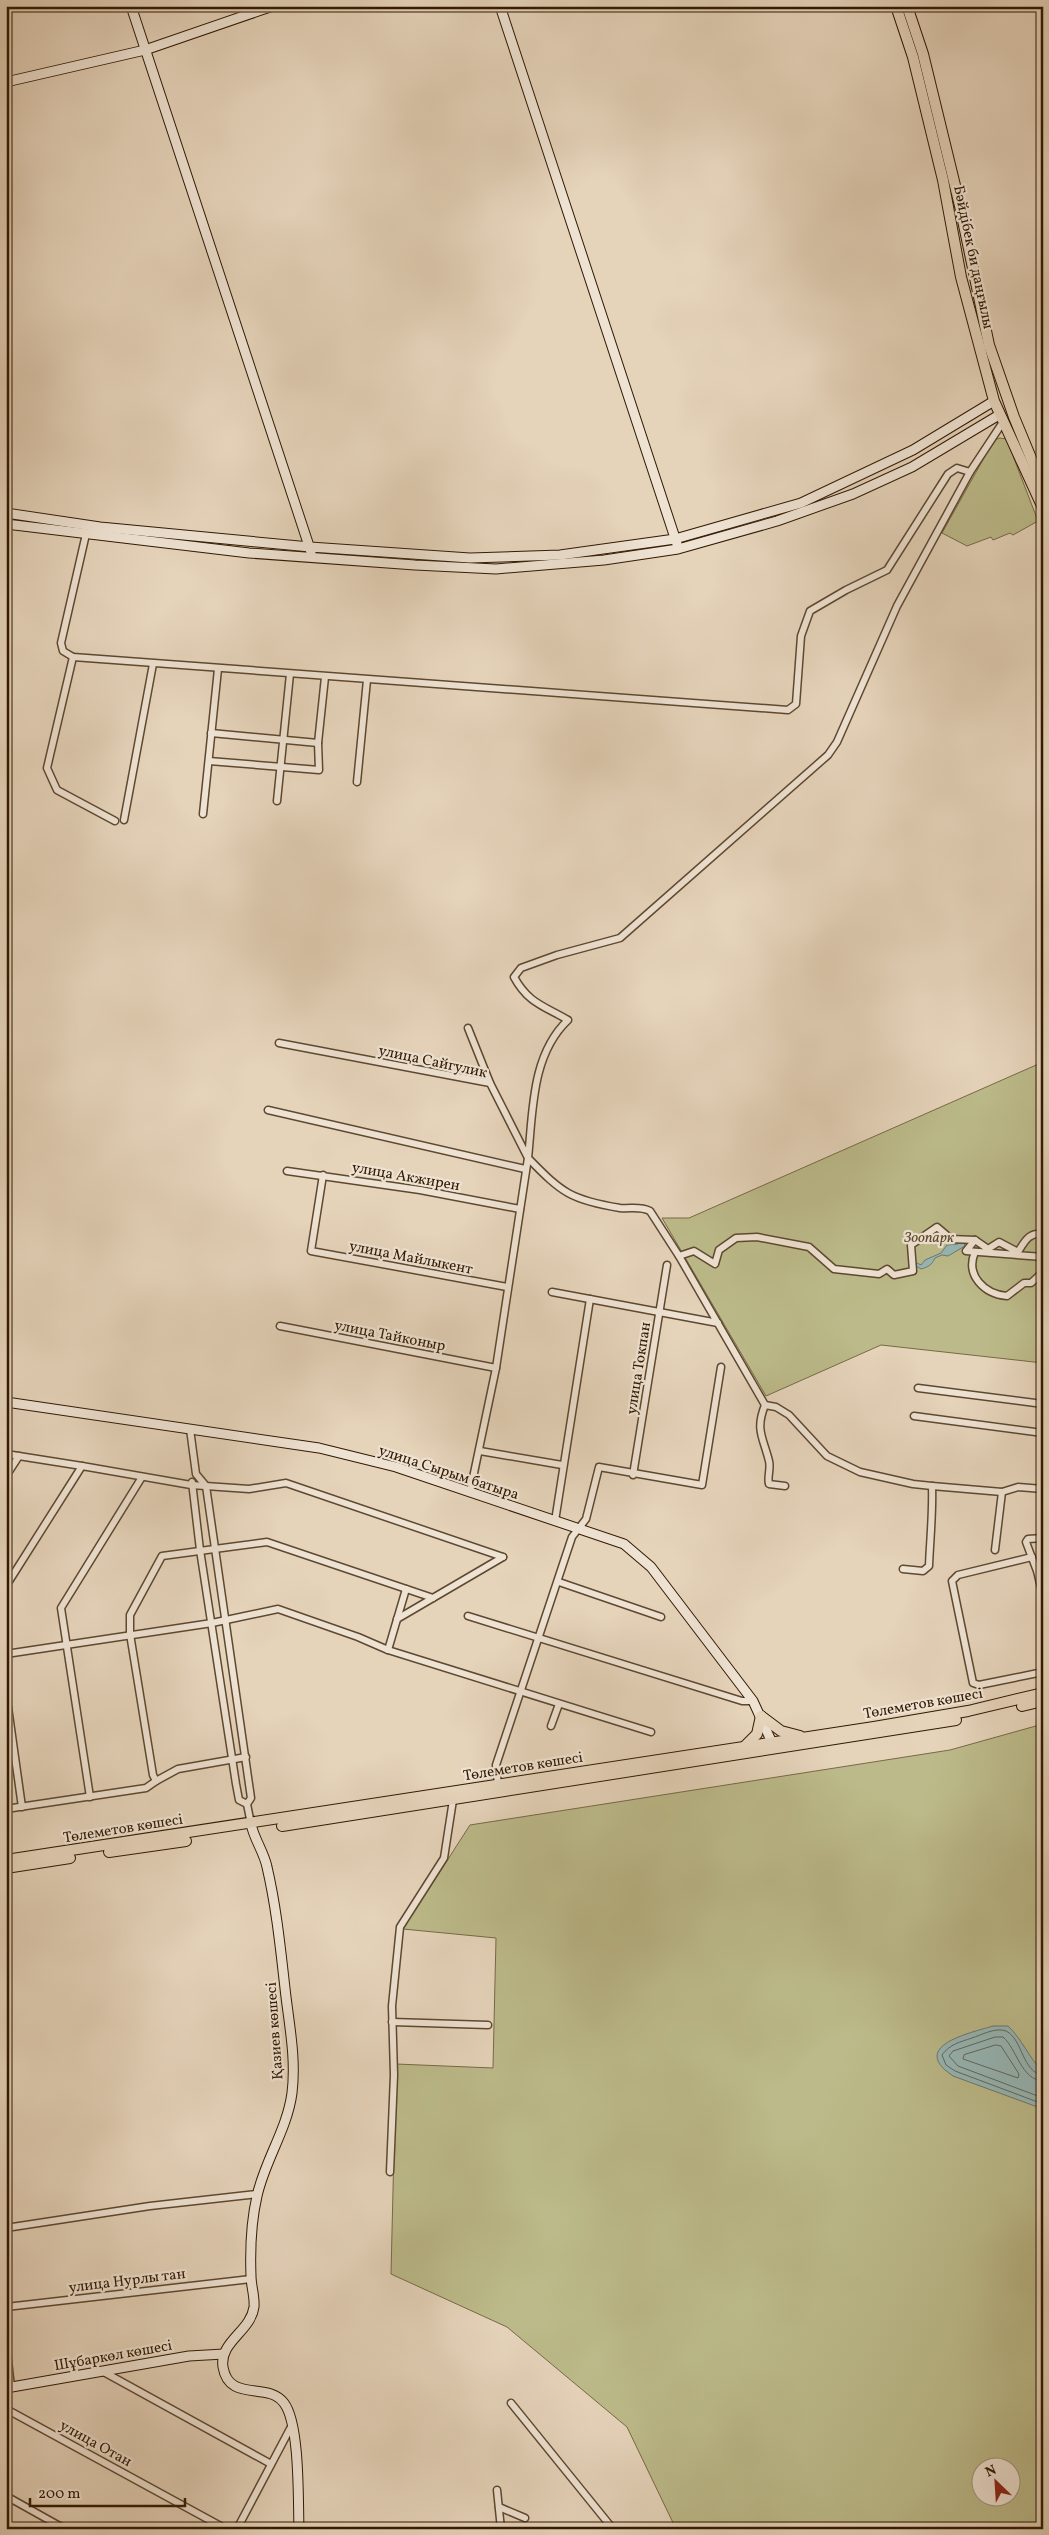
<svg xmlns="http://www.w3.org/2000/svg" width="1049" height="2535" font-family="Vollkorn,serif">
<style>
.green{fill:#bcba8a;stroke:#766a46;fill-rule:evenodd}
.water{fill:#97b7b6;stroke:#6e786e}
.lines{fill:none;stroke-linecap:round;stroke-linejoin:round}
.shore{stroke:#64685c;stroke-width:1}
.street-casing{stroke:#5e4830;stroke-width:9}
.secondary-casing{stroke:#311902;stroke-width:11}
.primary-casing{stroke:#311902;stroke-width:12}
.street{stroke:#eee2d2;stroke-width:6}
.secondary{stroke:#eee2d2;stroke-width:9}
.primary{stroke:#e5d3ba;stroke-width:10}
.labels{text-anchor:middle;stroke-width:4.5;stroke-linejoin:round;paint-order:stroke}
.street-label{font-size:15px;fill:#311902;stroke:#eee2d2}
.park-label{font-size:15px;font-style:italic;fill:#5b492b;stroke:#eee2d2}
</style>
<rect width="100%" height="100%" fill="#e5d3ba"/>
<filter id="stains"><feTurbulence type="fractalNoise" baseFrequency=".004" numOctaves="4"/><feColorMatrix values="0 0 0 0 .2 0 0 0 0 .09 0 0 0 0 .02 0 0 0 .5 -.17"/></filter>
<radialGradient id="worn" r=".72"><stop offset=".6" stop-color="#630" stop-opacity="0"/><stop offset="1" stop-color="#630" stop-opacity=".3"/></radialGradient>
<!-- green -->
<g class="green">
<polygon points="1000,438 1006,439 1008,443 1038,521 1013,535 1010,533 993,540 991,537 967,546 942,533 994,440"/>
<polygon points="1043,1062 1043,1363 881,1345 766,1396 662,1218 689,1218"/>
<path d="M1043,1724V2529H676L627,2427L507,2327L391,2274L396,2064L493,2068L496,1938L403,1929L470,1825L950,1750ZM982,2468H1012V2498H982Z"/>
</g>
<!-- water -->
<g class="water">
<path d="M963,1240L965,1246L948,1256L942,1255L935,1258C932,1265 928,1267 921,1269L913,1264L917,1263L921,1265L925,1260L941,1253L947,1245L958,1244L957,1241Z"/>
<path d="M993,2026H1008C1022,2039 1029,2058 1043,2072V2109L953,2076C908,2046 970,2033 993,2026Z"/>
</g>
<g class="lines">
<!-- shore -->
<g class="shore">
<polygon points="996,2045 1001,2046 1019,2074 1018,2078 963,2059 964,2055"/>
<path d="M1043,2075C1022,2073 1023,2039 1006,2031C996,2027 981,2035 972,2038C960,2042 950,2044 942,2055L946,2065L955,2071L1043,2104"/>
<path d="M1043,2081C1021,2080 1017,2049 1003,2037H995L953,2051L949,2056L958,2066L1043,2098"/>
</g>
<defs>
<g id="street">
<path d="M1003,422L970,472L897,606L837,742L828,755L620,938L557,955L521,968L514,977C528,1003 544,1006 568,1020C531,1055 533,1112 528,1158C562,1193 571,1200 620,1208C631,1209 640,1206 650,1211L679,1256L765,1405L776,1407L789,1415L827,1456L860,1472L913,1484L932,1486L1002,1492L1018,1487L1043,1489"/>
<polyline points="86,534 61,643 63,651 73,657 788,710 796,704 801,636 810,611 846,590 887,570 948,474 957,468 970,472"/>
<polyline points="73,657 47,768 57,790 115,821"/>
<polyline points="211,733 318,743"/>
<polyline points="209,761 319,770 318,743 325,677"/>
<polyline points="357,782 367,680"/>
<polyline points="277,801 290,674"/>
<polyline points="203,814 218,669"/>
<polyline points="124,820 153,664"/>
<polyline points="468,1028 490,1083"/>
<polyline points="279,1043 490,1083 528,1158 496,1368 470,1492"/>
<polyline points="268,1110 525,1169"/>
<polyline points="287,1171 420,1190 520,1209"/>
<polyline points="323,1175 311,1251 507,1287"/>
<path d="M1043,1234C1029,1232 1025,1241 1018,1252L999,1242L988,1249L975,1240L966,1251L1043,1257"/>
<path d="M975,1252C965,1275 984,1294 1007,1296L1024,1283H1031L1043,1272"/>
<polyline points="679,1256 694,1251 715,1264 719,1250 736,1238 757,1237 809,1247 834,1269 879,1274 887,1269 894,1275 913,1271 911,1245 937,1227 951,1239 975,1240"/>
<polyline points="552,1292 718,1323"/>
<polyline points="280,1326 496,1368"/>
<polyline points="918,1388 1043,1404"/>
<path d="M765,1405C755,1430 763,1437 769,1461C771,1469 767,1477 769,1484L785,1486"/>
<polyline points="914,1416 1043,1433"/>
<polyline points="190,1429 196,1474 206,1486 251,1798 247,1804 251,1824"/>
<polyline points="480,1451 562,1465"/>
<polyline points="6,1454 82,1466"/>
<polyline points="633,1475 667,1265"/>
<polyline points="6,1476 19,1456"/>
<polyline points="192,1482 200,1550 236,1784 239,1800 247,1804"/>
<polyline points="555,1521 590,1299"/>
<polyline points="1043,1538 1028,1539 1026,1542 1037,1571 1043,1596"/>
<polyline points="995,1550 1002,1492"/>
<polyline points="1032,1557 958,1575 952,1581 973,1683 979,1685 1043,1672"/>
<path d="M903,1569L923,1571L929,1566C930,1539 933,1513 932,1486"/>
<polyline points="559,1582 661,1617"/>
<polyline points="6,1586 82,1466 191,1485 249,1489 286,1483 503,1557"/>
<polyline points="468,1616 742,1701 753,1701"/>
<polyline points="397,1619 503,1557"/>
<polyline points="388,1650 406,1589"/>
<polyline points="6,1654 212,1623 278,1609 358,1637 388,1650 651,1732"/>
<polyline points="6,1693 22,1807"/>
<polyline points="551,1726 559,1704"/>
<polyline points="246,1757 178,1769 156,1781 153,1775 130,1634 130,1615 162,1556 267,1542 433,1598"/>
<polyline points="498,1785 496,1765 572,1537 586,1519 599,1467 702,1485 721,1367"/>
<polyline points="90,1797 61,1608 142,1477"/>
<polyline points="6,1809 146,1788 156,1781"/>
<polyline points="392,2022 488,2025"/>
<polyline points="390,2172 394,2075 392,2006 400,1927 444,1858 453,1800"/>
<polyline points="6,2228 150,2206 257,2194"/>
<polyline points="6,2307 251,2279"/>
<polyline points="6,2343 11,2387"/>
<polyline points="102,2371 271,2464"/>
<polyline points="511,2403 613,2529"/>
<polyline points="6,2409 226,2529"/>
<polyline points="497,2490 501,2529"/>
<polyline points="6,2496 65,2529"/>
<polyline points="499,2507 525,2518"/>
<polyline points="237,2529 292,2425"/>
</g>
<g id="secondary">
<polyline points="131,6 311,552"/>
<polyline points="500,6 677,544"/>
<polyline points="6,82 145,50 273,6"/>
<polyline points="6,513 100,527 310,547 470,558 560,555 675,539 801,503 913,450 994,401"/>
<polyline points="6,524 249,553 415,565 496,569 604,560 678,549 777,521 853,494 912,467 999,415"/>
<polyline points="6,1402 319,1448 396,1467 624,1544 651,1567 753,1701 774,1747"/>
<path d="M251,1824C254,1839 264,1852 267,1867C277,1910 281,1954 286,1997C290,2029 296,2061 292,2093C287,2130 265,2160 257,2196C251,2222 250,2250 251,2276C251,2286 255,2297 254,2307C251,2331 219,2342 223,2367C229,2403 268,2381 284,2403C300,2424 298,2500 299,2529"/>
<polyline points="6,2388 189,2356 224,2354"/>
</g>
<g id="primary">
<polyline points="896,6 913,57 943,180 961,277 994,401 1043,508"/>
<polyline points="907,6 923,54 960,206 989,345 1014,417 1043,487"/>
<polyline points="1022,1706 1043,1701"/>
<polyline points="761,1716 781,1731 800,1736"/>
<polyline points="744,1747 757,1734 761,1716"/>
<polyline points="282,1826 956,1720"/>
<polyline points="109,1852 186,1841"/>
<polyline points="6,1860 874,1727 968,1711 1043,1693"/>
<polyline points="6,1868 70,1858"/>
</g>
</defs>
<!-- street casing -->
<use href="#street" class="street-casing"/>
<!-- secondary casing -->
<use href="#secondary" class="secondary-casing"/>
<!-- primary casing -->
<use href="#primary" class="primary-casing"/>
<!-- street -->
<use href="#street" class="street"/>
<!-- secondary -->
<use href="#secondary" class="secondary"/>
<!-- primary -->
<use href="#primary" class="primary"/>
</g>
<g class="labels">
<!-- street labels -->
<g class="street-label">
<text transform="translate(974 257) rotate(78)" y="5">Бәйдібек би даңғылы</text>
<text transform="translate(433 1061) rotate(12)" y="5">улица Сайгулик</text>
<text transform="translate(406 1176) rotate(10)" y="5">улица Акжирен</text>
<text transform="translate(411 1257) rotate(11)" y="5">улица Майлыкент</text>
<text transform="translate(390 1335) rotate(11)" y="5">улица Тайконыр</text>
<text transform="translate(638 1368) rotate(-81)" y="5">улица Токпан</text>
<text transform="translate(449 1472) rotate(18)" y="5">улица Сырым батыра</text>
<text transform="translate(923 1703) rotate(-10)" y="5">Төлеметов көшесі</text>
<text transform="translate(523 1766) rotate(-9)" y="5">Төлеметов көшесі</text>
<text transform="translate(123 1828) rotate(-9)" y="5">Төлеметов көшесі</text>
<text transform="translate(274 2031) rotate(-94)" y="5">Қазиев көшесі</text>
<text transform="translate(127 2280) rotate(-7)" y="5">улица Нурлы тан</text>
<text transform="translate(113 2355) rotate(-10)" y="5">Шұбаркөл көшесі</text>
<text transform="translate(96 2443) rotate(29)" y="5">улица Отан</text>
</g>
<!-- park labels -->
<g class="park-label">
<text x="929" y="1242">Зоопарк</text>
</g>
</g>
<!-- margin -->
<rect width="1049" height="2535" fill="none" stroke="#e5d3ba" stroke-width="25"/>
<rect x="8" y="8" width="1034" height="2520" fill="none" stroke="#311902" stroke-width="2.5"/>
<rect x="12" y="12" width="1024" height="2510" fill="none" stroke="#311902"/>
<!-- north arrow -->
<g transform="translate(996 2482) rotate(335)"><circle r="24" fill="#eee2d2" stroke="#a2927f"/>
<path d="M0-4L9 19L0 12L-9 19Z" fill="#8f2418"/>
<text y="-8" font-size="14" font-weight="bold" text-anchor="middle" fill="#311902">N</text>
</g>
<!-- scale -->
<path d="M30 2498v8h155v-8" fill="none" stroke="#311902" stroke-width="2.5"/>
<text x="38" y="2498" font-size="15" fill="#311902" stroke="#eee2d2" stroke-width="4" paint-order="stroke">200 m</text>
<rect width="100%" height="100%" filter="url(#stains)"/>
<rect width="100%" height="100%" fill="url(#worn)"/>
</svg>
